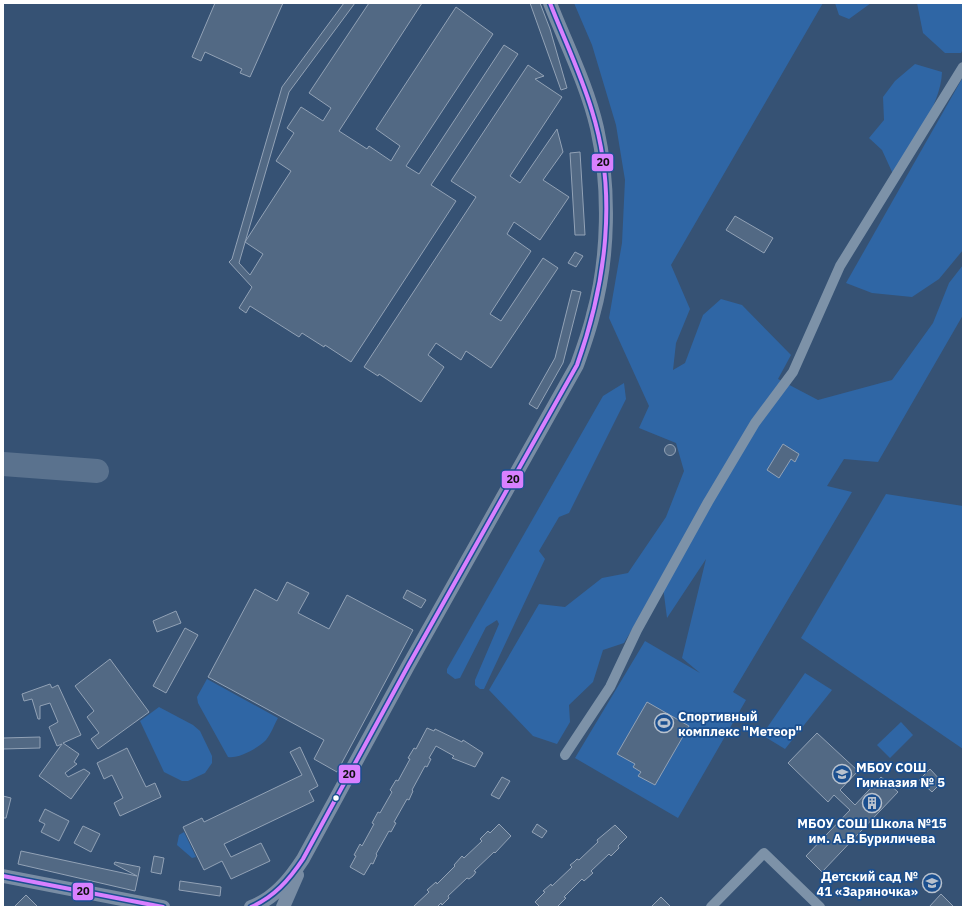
<svg xmlns="http://www.w3.org/2000/svg" width="966" height="910" font-family="'IBM Plex Sans',sans-serif">
<style>
.green{fill:#2f66a5}
.lines{fill:none;stroke-linecap:round;stroke-linejoin:round}
.taxiway{stroke:#5a728e;stroke-width:24}
.building{fill:#526984;stroke:#92a2b6}
.street{stroke:#7d92a8;stroke-width:10}
.secondary{stroke:#798da4;stroke-width:14}
.bus-1-casing{stroke:#1b4f8f;stroke-width:7}
.bus-1{stroke:#d880ff;stroke-width:4}
.bus-dot{fill:#fff;stroke:#1b4f8f;stroke-width:1.5}
.labels{text-anchor:middle;stroke-width:3.5;stroke-linejoin:round;paint-order:stroke}
.poi-label{font-size:13px;font-weight:bold;fill:#fff;stroke:#1b4f8f;text-anchor:start}
.line-badge{stroke:#1b4f8f;stroke-width:1.5}
.pale-badge-label{font-size:11px;text-anchor:middle;font-weight:bold;fill:#111}
</style>
<rect width="100%" height="100%" fill="#365274"/>
<!-- green -->
<g class="green">
<polygon points="574,3 823,3 671,265 690,309 676,343 673,370 685,363 703,315 721,299 742,305 791,355 778,379 818,400 892,380 933,323 949,283 963,265 963,315 878,462 844,459 827,486 852,492 733,692 746,700 678,818 575,758 645,641 700,673 682,658 706,559 667,618 662,579 624,643 603,650 593,682 569,705 570,722 557,744 533,736 489,690 539,604 565,607 602,578 628,573 666,517 684,471 676,443 639,428 649,406 609,318 622,243 625,180 616,125 592,45"/>
<polygon points="835,3 871,3 849,19 839,15"/>
<polygon points="917,3 963,3 963,49 961,53 945,53 923,33"/>
<path d="M915,64L942,72C941,106 910,145 893,174L882,150L869,138L884,120L883,97L895,81Z"/>
<polygon points="963,77 963,250 939,279 912,297 872,293 846,283"/>
<polygon points="624,383 626,399 569,513 559,517 539,551 545,559 484,689 480,689 475,685 475,680 499,624 497,620 486,627 460,678 455,679 447,673 447,669 603,396"/>
<polygon points="886,494 963,506 963,749 801,638"/>
<polygon points="805,673 832,690 785,749 762,735"/>
<path d="M207,679L278,718C274,725 271,734 266,740C258,748 238,759 228,757L198,703L197,697Z"/>
<polygon points="159,707 193,725 200,731 212,756 212,763 205,773 188,781 182,781 164,772 140,721"/>
<polygon points="901,722 913,735 890,758 877,745"/>
<polygon points="184,832 196,857 192,858 177,845 179,835"/>
</g>
<g class="lines">
<!-- taxiway -->
<polyline class="taxiway" points="3,464 97,471"/>
</g>
<!-- building -->
<g class="building">
<polygon points="215,3 283,3 250,77 240,73 242,69 205,52 201,61 192,57"/>
<polygon points="344,3 355,3 289,92 239,263 250,275 263,254 245,242 291,171 276,161 294,133 287,128 301,107 323,121 331,108 309,93 369,3 422,3 339,131 367,149 369,146 391,161 400,146 376,129 456,7 493,34 406,166 419,174 504,45 518,54 431,185 456,201 351,362 325,345 324,347 302,333 299,337 250,306 246,313 239,308 252,287 229,262 232,259 282,87"/>
<polygon points="530,3 540,3 550,29 567,88 561,90"/>
<polygon points="528,65 544,76 535,79 562,97 510,176 520,183 557,129 563,152 543,180 569,197 540,240 514,222 507,234 531,251 490,314 501,321 543,258 558,268 491,368 466,351 461,360 436,343 428,355 444,367 421,402 379,374 378,376 364,367 476,197 451,181"/>
<polygon points="580,152 585,235 575,235 570,153"/>
<polygon points="735,216 773,238 764,253 726,230"/>
<polygon points="575,252 583,256 576,267 568,263"/>
<polygon points="572,290 581,292 563,363 537,409 529,404 555,358"/>
<polygon points="783,444 799,454 795,462 791,459 779,478 767,470"/>
<circle cx="670" cy="450" r="5.5"/>
<polygon points="287,582 309,593 298,613 329,629 347,595 413,630 337,772 314,759 324,740 208,677 255,589 277,601"/>
<polygon points="407,590 426,600 421,608 403,598"/>
<polygon points="176,611 181,623 157,632 153,621"/>
<polygon points="185,628 198,635 166,693 153,686"/>
<polygon points="110,659 149,712 98,749 91,739 99,733 87,717 94,711 75,686"/>
<polygon points="50,684 52,688 58,685 81,735 63,743 79,754 74,762 77,764 65,773 68,777 84,769 90,773 71,799 39,776 62,744 57,746 49,727 58,722 50,703 40,706 40,719 38,719 32,699 24,701 22,694"/>
<polygon points="647,702 689,726 655,785 638,776 641,772 633,767 635,764 617,754"/>
<polygon points="427,728 434,731 435,729 462,742 463,740 483,753 475,767 452,758 454,756 436,746 429,758 431,759 427,767 425,766 412,790 413,791 409,800 407,799 394,822 396,823 391,832 389,831 376,854 377,855 373,864 371,863 364,875 350,867 356,856 354,855 360,844 362,846 374,824 372,823 378,812 380,813 392,792 390,790 396,780 398,781 410,759 408,758 414,748 416,749"/>
<polygon points="817,733 858,771 840,790 855,805 881,777 898,792 822,872 806,856 850,810 834,795 828,802 788,763"/>
<polygon points="40,737 40,748 3,749 3,738"/>
<polygon points="300,747 318,786 309,791 314,801 224,844 231,857 261,843 270,861 231,879 222,861 204,870 183,827 202,818 204,822 302,775 290,752"/>
<polygon points="127,748 146,787 155,783 161,797 120,816 114,803 123,798 112,775 104,779 97,763"/>
<polygon points="930,769 942,782 932,792 919,780"/>
<polygon points="502,777 510,781 499,799 491,795"/>
<polygon points="3,796 11,798 6,818 3,818"/>
<polygon points="45,809 69,821 59,841 41,832 45,824 39,821"/>
<polygon points="499,824 511,836 495,853 494,852 474,871 476,872 473,876 469,879 467,878 448,896 449,898 442,905 441,903 437,907 413,907 429,892 427,890 436,882 437,884 455,866 454,865 462,856 464,858 482,841 480,839 488,831 490,833"/>
<polygon points="537,824 547,831 542,838 532,832"/>
<polygon points="615,825 627,837 618,846 619,848 611,856 609,854 591,871 593,873 584,881 582,879 564,897 566,898 557,907 540,907 535,902 545,892 543,891 551,884 552,886 572,867 570,865 574,862 577,859 579,860 598,842 597,840"/>
<polygon points="83,826 100,834 91,852 74,843"/>
<polygon points="21,851 137,876 114,864 115,862 140,867 135,891 18,864"/>
<polygon points="154,856 164,858 161,874 151,872"/>
<polygon points="180,881 221,887 220,896 179,890"/>
<polygon points="941,894 954,907 929,907"/>
<polygon points="26,895 38,907 14,907"/>
<polygon points="661,897 671,907 651,907"/>
</g>
<g class="lines">
<!-- street -->
<g class="street">
<polyline points="565,755 610,687 637,630 708,502 755,423 793,372 840,266 963,67"/>
<polyline points="711,907 764,853 820,907"/>
</g>
<!-- secondary -->
<g class="secondary">
<polyline points="3,876 163,907"/>
<path d="M251,907C274,899 290,879 303,859L408,666L577,365C583,348 589,332 593,315C609,258 610,186 597,128C587,85 566,44 550,3"/>
<polyline points="283,907 297,875"/>
</g>
<defs>
<g id="bus-1">
<polyline points="3,876 163,907"/>
<path d="M251,907C274,897 289,880 303,859L408,666L577,365C606,284 618,194 592,111C581,74 564,39 550,3"/>
</g>
</defs>
<!-- bus-1 casing -->
<use href="#bus-1" class="bus-1-casing"/>
<!-- bus-1 -->
<use href="#bus-1" class="bus-1"/>
</g>
<!-- icons -->
<defs>
<symbol id="stadium-ring" viewBox="-11 -11 22 22"><circle r="9.5" fill="#1b4f8f" stroke="#b9c2ce" stroke-width="1.5"/><path d="M0-5a6.5 5 0 1 0 0 10a6.5 5 0 1 0 0-10ZM-3.5-1.8h7v3.6h-7Z" fill="#b9c2ce"/></symbol>
<symbol id="school-ring" viewBox="-11 -11 22 22"><circle r="9.5" fill="#1b4f8f" stroke="#b9c2ce" stroke-width="1.5"/><path d="M0-5L7-2L0 1L-7-2ZM-4 1L0 2.5L4 1V4Q0 6-4 4Z" fill="#b9c2ce"/></symbol>
<symbol id="building-ring" viewBox="-11 -11 22 22"><circle r="9.5" fill="#1b4f8f" stroke="#b9c2ce" stroke-width="1.5"/><path d="M-4-6H4V6H1V3H-1V6H-4ZM-2.5-4.3h1.7v1.8h-1.7ZM.8-4.3h1.7v1.8H.8ZM-2.5-1h1.7V.8h-1.7ZM.8-1h1.7V.8H.8Z" fill="#b9c2ce"/></symbol>
</defs>
<g fill-rule="evenodd">
<use href="#stadium-ring" x="653" y="712" width="22" height="22"/>
<use href="#school-ring" x="831" y="763" width="22" height="22"/>
<use href="#building-ring" x="861" y="792" width="22" height="22"/>
<use href="#school-ring" x="921" y="872" width="22" height="22"/>
</g>
<!-- markers -->
<circle class="bus-dot" cx="336" cy="798" r="3.5"/>
<g class="labels">
<!-- poi labels -->
<g class="poi-label">
<text x="678" y="721">Спортивный<tspan x="678" dy="15">комплекс "Метеор"</tspan></text>
<text x="856" y="772">МБОУ СОШ<tspan x="856" dy="15">Гимназия № 5</tspan></text>
<text x="872" y="828" text-anchor="middle">МБОУ СОШ Школа №15<tspan x="872" dy="15">им. А.В.Буриличева</tspan></text>
<text x="918" y="881" text-anchor="end">Детский сад №<tspan x="918" dy="15">41 «Заряночка»</tspan></text>
</g>
</g>
<g class="line-badge">
<rect x="591" y="153" width="23" height="19" rx="4" fill="#d880ff"/>
<rect x="501" y="470" width="23" height="19" rx="4" fill="#d880ff"/>
<rect x="338" y="764" width="23" height="20" rx="4" fill="#d880ff"/>
<rect x="72" y="882" width="22" height="19" rx="4" fill="#d880ff"/>
</g>
<g class="pale-badge-label">
<text x="603" y="166">20</text>
<text x="513" y="483">20</text>
<text x="349" y="778">20</text>
<text x="83" y="895">20</text>
</g>
<!-- border -->
<rect width="966" height="910" fill="none" stroke="#ffffff" stroke-width="8"/>
</svg>
